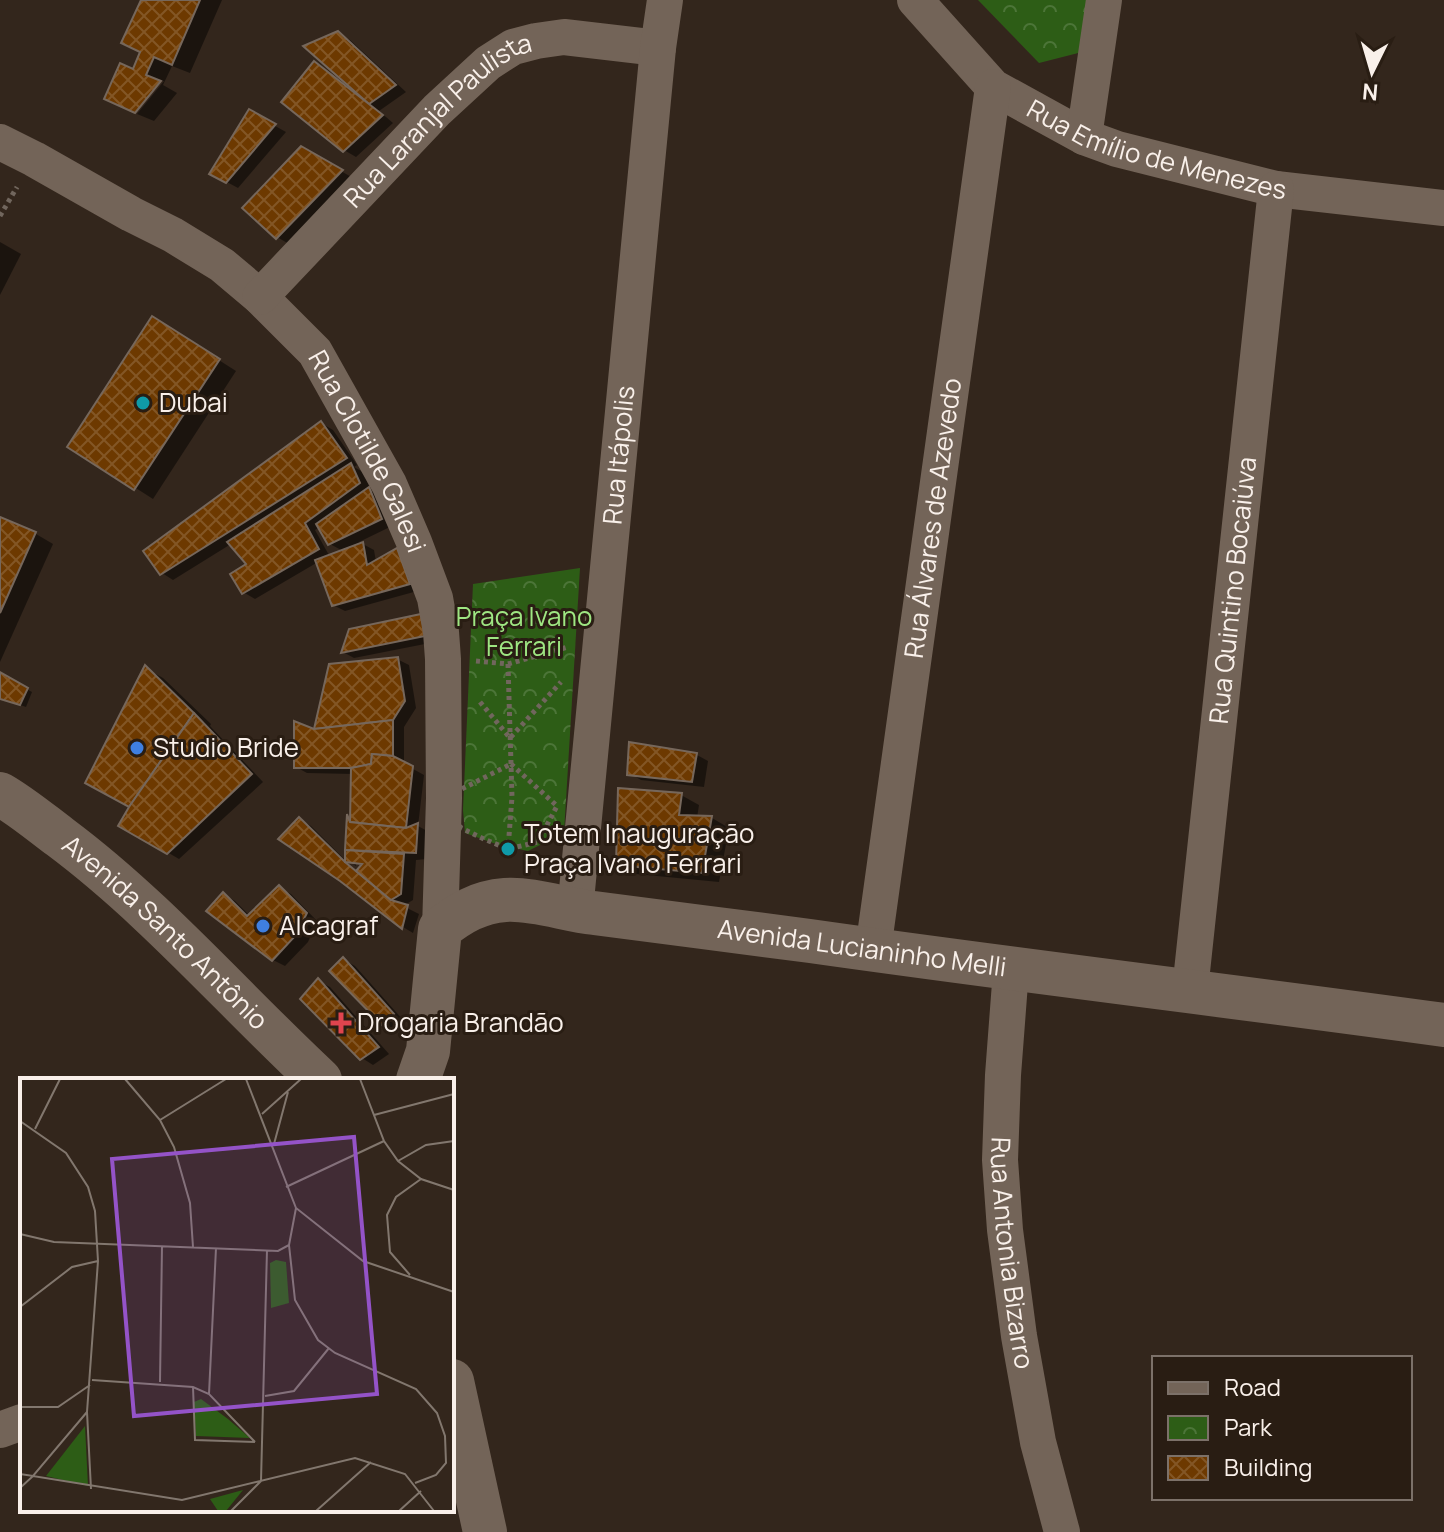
<svg xmlns="http://www.w3.org/2000/svg" width="1444" height="1532" font-family="Manrope,sans-serif">
<style>
.park{fill:url(#park-crowns)}
.shadow{fill:#0007;fill-rule:evenodd}
.building{fill:url(#building-cross-hatch);stroke:#76675b;stroke-width:2}
.lines{fill:none;stroke-linecap:round;stroke-linejoin:round}
.path{stroke:#71665d;stroke-width:5;stroke-dasharray:4 4;stroke-linecap:butt}
.street{stroke:#736458;stroke-width:36}
.secondary{stroke:#736458;stroke-width:44}
.culture-dot{fill:#0f9aa8;stroke:#291d13;stroke-width:3}
.shop-dot{fill:#3f7fe0;stroke:#291d13;stroke-width:3}
.health-dot{fill:#e0444e;stroke:#291d13;stroke-width:3}
.labels{text-anchor:middle;stroke-width:6;stroke-linejoin:round;paint-order:stroke}
.street-label{font-size:26px;fill:#f9f0ea;stroke:#291d13}
.poi-label{font-size:26px;fill:#f9f0ea;stroke:#291d13;text-anchor:start}
.park-label{font-size:26px;fill:#9ee682;stroke:#291d13}
.inset-road{fill:none;stroke:#82776e;stroke-width:2}
.view{fill:#9453c8;fill-opacity:0.15;stroke:#9453c8;stroke-width:4}
.inset-edge{fill:none;stroke:#f9f0ea;stroke-width:4}
</style>
<defs>
<pattern id="park-crowns" width="20" height="18" patternUnits="userSpaceOnUse" patternTransform="scale(2)"><rect width="20" height="18" fill="#2d5d16"/><path d="M2 6a3 3 0 1 1 6 0M12 15a3 3 0 1 1 6 0" fill="none" stroke="#4c7538"/></pattern>
<pattern id="building-cross-hatch" width="8" height="8" patternUnits="userSpaceOnUse" patternTransform="scale(2)"><rect width="8" height="8" fill="#6d3900"/><path d="M0 0l8 8M0 8l8-8" fill="none" stroke="#835625"/></pattern>
</defs>
<rect width="100%" height="100%" fill="#33261c"/>
<!-- park -->
<g class="park">
<polygon points="978,0 1093,0 1086,51 1039,63"/>
<polygon points="580,568 564,833 528,851 499,845 465,833 463,810 473,584"/>
</g>
<!-- shadow -->
<g class="shadow">
<polygon points="143,0 222,0 190,73 172,66 163,85 177,93 154,121 137,114 164,81 159,81 133,112 106,98 134,72 142,53"/>
<polygon points="338,33 350,40 406,92 379,111 393,123 356,157 344,150 315,63 341,81 343,78"/>
<polygon points="250,112 286,132 238,188 212,174"/>
<polygon points="301,148 353,178 289,244 277,237"/>
<polygon points="0,242 21,254 0,295"/>
<polygon points="170,329 236,371 153,499 70,446"/>
<path d="M321,423L333,430L357,465L354,467L363,472L371,491L380,496L392,526L359,542L374,550L376,562L397,550L409,557L421,590L345,611L333,605L318,562L255,599L243,592L250,565L231,544L173,580L162,573ZM320,527L330,544L343,551L330,557L315,530Z"/>
<polygon points="0,520 36,534 53,544 0,662"/>
<polygon points="420,616 435,642 354,658 343,652"/>
<polygon points="397,659 409,665 416,708 404,727 404,764 424,775 418,826 429,832 427,859 416,860 413,900 403,906 419,914 413,933 403,927 341,880 300,819 311,826 345,860 337,855 355,875 366,862 356,861 356,866 347,860 349,817 352,819 353,774 307,773 296,767 316,732"/>
<polygon points="145,668 163,678 211,724 210,726 263,782 179,859 121,825 132,806"/>
<polygon points="0,675 32,692 26,707 0,698"/>
<polygon points="631,744 697,755 708,761 704,787 641,780 629,773"/>
<polygon points="681,795 699,805 697,818 712,818 729,828 719,882 636,874 618,864"/>
<polygon points="279,888 291,894 317,921 308,942 285,966 273,960 224,894 235,901 250,916"/>
<polygon points="343,959 355,966 404,1021 394,1030 383,1023"/>
<polygon points="318,981 330,987 389,1054 373,1065 362,1058"/>
</g>
<!-- building -->
<g class="building">
<polygon points="141,0 200,0 172,65 154,57 146,75 161,81 135,113 104,99 120,63 133,69 140,52 121,43"/>
<polygon points="338,31 396,85 369,104 303,46"/>
<polygon points="314,61 383,115 343,152 281,102"/>
<polygon points="249,109 276,124 226,183 209,174"/>
<polygon points="301,146 343,170 276,239 242,208"/>
<polygon points="152,316 220,359 134,490 67,447"/>
<polygon points="321,421 347,458 160,575 143,551"/>
<polygon points="351,463 360,483 305,523 319,549 242,594 230,574 246,564 227,542"/>
<polygon points="369,487 382,519 328,545 316,524"/>
<polygon points="0,517 36,532 0,613"/>
<polygon points="363,542 367,565 397,548 410,584 332,606 315,560"/>
<polygon points="421,614 425,636 341,653 349,629"/>
<polygon points="398,657 405,701 393,720 314,729 329,664"/>
<polygon points="145,665 194,713 129,807 85,783"/>
<polygon points="0,672 28,688 20,705 0,699"/>
<polygon points="194,713 252,774 167,854 118,826 129,807"/>
<polygon points="393,720 393,756 372,754 371,764 351,768 294,768 294,721 314,729"/>
<polygon points="629,742 697,753 692,782 627,775"/>
<polygon points="372,754 393,756 413,766 406,828 350,822 351,768 371,764"/>
<polygon points="618,788 682,793 679,815 712,816 702,873 616,865"/>
<polygon points="347,814 350,822 406,828 418,823 416,853 345,850"/>
<polygon points="299,817 345,862 391,900 408,905 402,929 340,881 278,839"/>
<polygon points="345,850 404,854 401,894 391,900 356,871 362,864 345,862"/>
<polygon points="279,885 307,913 296,935 272,961 206,911 223,892 247,916"/>
<polygon points="343,957 394,1014 382,1025 329,971"/>
<polygon points="318,978 379,1047 360,1060 300,999"/>
</g>
<g class="lines">
<!-- path -->
<g class="path">
<polyline points="0,216 17,187"/>
<polyline points="476,661 508,664 568,647"/>
<polyline points="508,664 512,797 508,849"/>
<polyline points="480,702 510,738 561,682"/>
<polygon points="511,764 557,806 538,842 508,849 484,839 461,828 444,798"/>
</g>
<!-- street -->
<g class="street">
<path id="s1" d="M915,0L993,87L1084,137L1117,149L1276,189L1444,208"/>
<polyline points="1084,137 1104,0"/>
<path id="s2" d="M0,142L34,159L131,214L173,235L222,265L260,297L315,352L389,484L414,542L435,598L441,632L443,659L444,798L440,929"/>
<path id="s3" d="M260,297L437,110L488,63L513,47L536,41L564,37L658,48"/>
<path id="s4" d="M575,911L658,48L665,0"/>
<path id="s5" d="M873,950L993,87"/>
<path id="s6" d="M1011,970L1003,1075L1000,1160L1005,1230L1019,1336L1038,1442L1062,1532"/>
<path id="s7" d="M1190,990L1276,189"/>
<polyline points="0,1430 22,1422"/>
</g>
<!-- secondary -->
<g class="secondary">
<path id="s8" d="M0,794C21,806 40,822 60,837C155,908 233,999 320,1080"/>
<path id="s9" d="M418,1080L428,1051L440,929C460,913 479,902 505,900C533,898 566,910 594,913C666,923 738,931 810,941C1021,971 1233,996 1444,1025"/>
<polyline points="452,1381 485,1532"/>
</g>
</g>
<!-- markers -->
<g class="culture-dot">
<circle cx="143" cy="403" r="8"/>
<circle cx="508" cy="849" r="8"/>
</g>
<g class="shop-dot">
<circle cx="137" cy="748" r="8"/>
<circle cx="263" cy="926" r="8"/>
</g>
<path class="health-dot" d="M337 1011h8v8h8v8h-8v8h-8v-8h-8v-8h8z"/>
<g class="labels">
<!-- street labels -->
<g class="street-label">
<text dy="9" stroke="none"><textPath href="#s3" startOffset="252">Rua Laranjal Paulista</textPath></text>
<text dy="9" stroke="none"><textPath href="#s1" startOffset="294">Rua Emílio de Menezes</textPath></text>
<text dy="9" stroke="none"><textPath href="#s2" startOffset="494">Rua Clotilde Galesi</textPath></text>
<text dy="9" stroke="none"><textPath href="#s4" startOffset="458">Rua Itápolis</textPath></text>
<text dy="9" stroke="none"><textPath href="#s5" startOffset="436">Rua Álvares de Azevedo</textPath></text>
<text dy="9" stroke="none"><textPath href="#s7" startOffset="402">Rua Quintino Bocaiúva</textPath></text>
<text dy="9" stroke="none"><textPath href="#s8" startOffset="216">Avenida Santo Antônio</textPath></text>
<text dy="9" stroke="none"><textPath href="#s9" startOffset="586">Avenida Lucianinho Melli</textPath></text>
<text dy="9" stroke="none"><textPath href="#s6" startOffset="284">Rua Antonia Bizarro</textPath></text>
</g>
<!-- poi labels -->
<g class="poi-label">
<text x="159" y="412">Dubai</text>
<text x="153" y="757">Studio Bride</text>
<text x="524" y="843">Totem Inauguração<tspan x="524" dy="30">Praça Ivano Ferrari</tspan></text>
<text x="279" y="935">Alcagraf</text>
<text x="357" y="1032">Drogaria Brandão</text>
</g>
<!-- park labels -->
<g class="park-label">
<text x="524" y="626">Praça Ivano<tspan x="524" dy="30">Ferrari</tspan></text>
</g>
</g>
<!-- overview -->
<g transform="translate(20 1078)">
<rect width="434" height="434" fill="#33261c"/>
<path d="M256,182L266,184L269,225L251,230L250,185ZM181,321L208,341L230,360L176,358L174,324ZM65,348L68,408L26,398ZM223,412L206,433H198L190,421Z" fill="#2d5d16"/>
<path class="inset-road" d="M105,1L140,42L154,69L170,125L173,169M226,1L276,130L343,183L434,214M340,1L364,63L378,83L401,101L434,112M242,36L281,1M354,37L434,16M140,42L206,1M0,43L46,75L68,109L75,133L78,183L67,334L71,411M15,51L40,1M254,66L268,14M378,83L406,67L434,63M266,109L364,63M0,156L34,164L258,173L269,167L276,130M269,167L275,222L298,262L315,275L396,311L417,335L425,358L426,385L416,397L395,405M390,197L370,174L367,137L376,119L401,101M0,229L52,189L78,183M72,302L173,309L189,316L235,364M140,304L142,168M173,309L175,362L235,364M189,316L196,170M245,318L274,313L309,270M0,329H38L70,307M0,396L13,398L67,334M0,410L13,398L162,422L335,380L385,396L414,433M211,433L241,403L247,172M296,433L351,384M379,433L401,413"/>
<path class="view" d="M334,59L357,316L114,338L92,81Z"/>
<rect width="434" height="434" class="inset-edge"/>
</g>
<!-- legend -->
<rect x="1152" y="1356" width="260" height="144" fill="#291d13" stroke="#7c7169" stroke-width="2"/>
<rect x="1168" y="1382" width="40" height="12" fill="#736458" stroke="#7c7169" stroke-width="2"/>
<text x="1224" y="1396" font-size="24" fill="#f9f0ea">Road</text>
<rect x="1168" y="1416" width="40" height="24" fill="url(#park-crowns)" stroke="#7c7169" stroke-width="2"/>
<text x="1224" y="1436" font-size="24" fill="#f9f0ea">Park</text>
<rect x="1168" y="1456" width="40" height="24" fill="url(#building-cross-hatch)" stroke="#7c7169" stroke-width="2"/>
<text x="1224" y="1476" font-size="24" fill="#f9f0ea">Building</text>
<!-- north arrow -->
<g transform="translate(1372 72) rotate(185)" stroke="#291d13" stroke-width="6" paint-order="stroke">
<path d="M0-6L14 30L0 20L-14 30Z" fill="#f9f0ea"/>
<text y="-12" font-size="22" font-weight="bold" text-anchor="middle" fill="#f9f0ea">N</text>
</g>
</svg>
